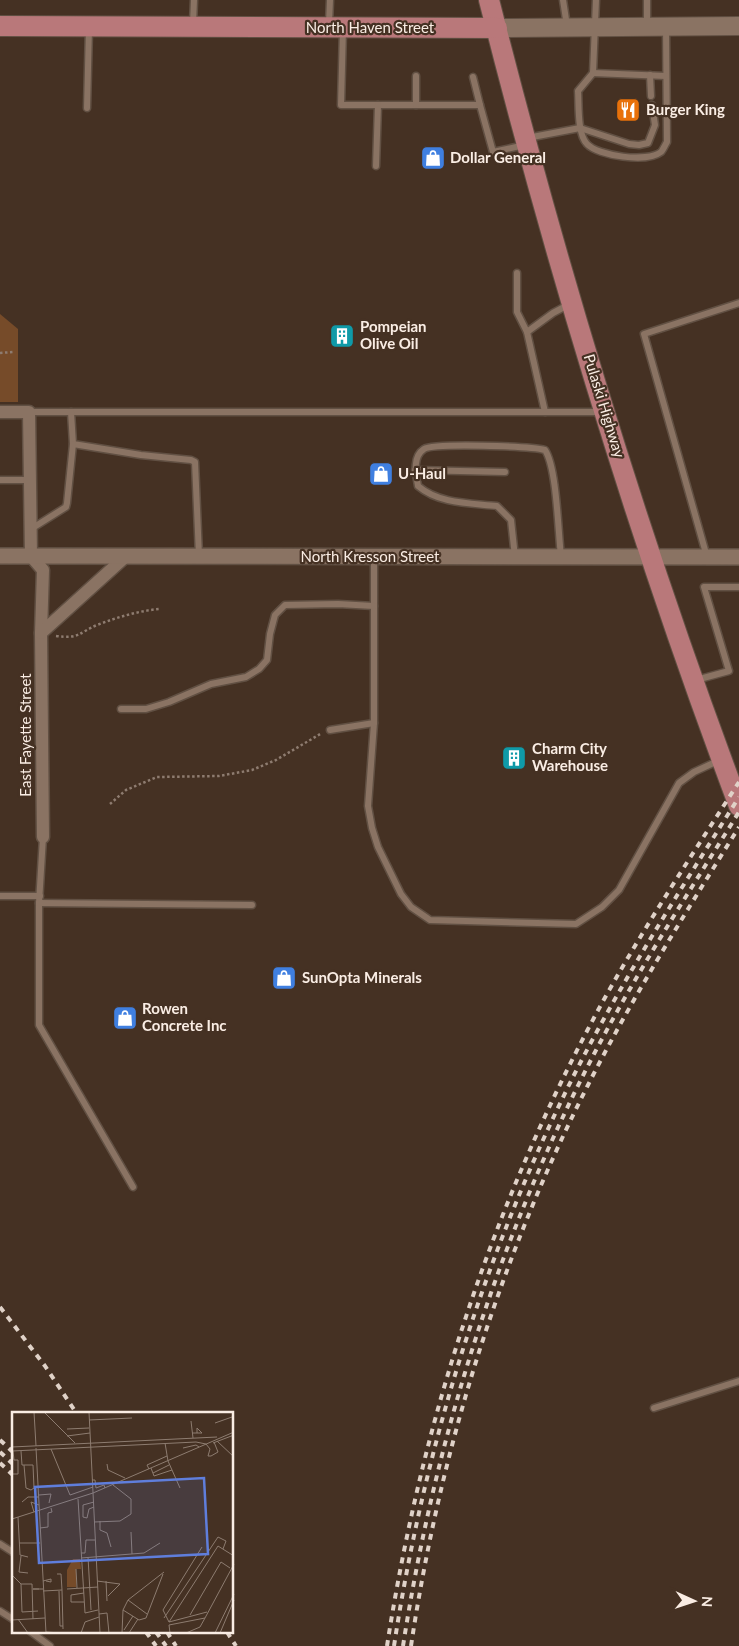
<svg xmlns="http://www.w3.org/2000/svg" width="739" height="1646" font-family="Lato,sans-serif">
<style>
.green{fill:#764b29}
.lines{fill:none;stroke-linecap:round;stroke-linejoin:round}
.service-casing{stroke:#615043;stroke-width:9}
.minor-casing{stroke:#615043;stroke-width:15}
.tertiary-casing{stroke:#615043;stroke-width:18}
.secondary-casing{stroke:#615043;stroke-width:20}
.primary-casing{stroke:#615043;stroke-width:22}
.path{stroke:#8e7c70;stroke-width:2.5;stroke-dasharray:2.5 2.5;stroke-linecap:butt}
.service{stroke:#8a7363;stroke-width:6}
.minor{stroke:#8a7363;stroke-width:12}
.tertiary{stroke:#8a7363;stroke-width:15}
.secondary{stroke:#8a7363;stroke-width:18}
.primary{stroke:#b9787a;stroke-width:20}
.rail{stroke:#e0d2c8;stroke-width:4;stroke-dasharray:6 6;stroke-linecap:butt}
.labels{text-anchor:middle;stroke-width:4.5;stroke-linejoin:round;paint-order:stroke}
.street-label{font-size:15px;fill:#faede4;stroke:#453123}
.poi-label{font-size:15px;font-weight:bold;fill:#faede4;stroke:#453123;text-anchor:start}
.inset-road{fill:none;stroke:#8d7c70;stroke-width:1}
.view{fill:#5f7edc;fill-opacity:0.15;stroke:#5f7edc;stroke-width:2.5}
.inset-edge{fill:none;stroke:#faede4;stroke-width:2.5}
</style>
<rect width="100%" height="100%" fill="#453123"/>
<!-- green -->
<polygon class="green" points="0,314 18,329 18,402 0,402"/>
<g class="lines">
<defs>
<g id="service">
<polyline points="563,0 567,26"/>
<path d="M596,0L593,73L578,91C579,104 577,134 587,144C598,156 647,163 661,152C663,150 665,145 667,142L666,27"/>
<polyline points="193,24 194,0"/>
<polyline points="329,24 330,0"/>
<polyline points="647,25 647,0"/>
<polyline points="343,29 341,105 480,105 493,152 525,145"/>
<polyline points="593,73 666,76"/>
<polyline points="650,75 651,96"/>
<polyline points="473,77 480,105"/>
<polyline points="416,105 416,76"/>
<polyline points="87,108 89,28"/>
<polyline points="527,138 580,128 629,144 639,145 648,143 655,125 652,105"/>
<polyline points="376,166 378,105"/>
<polyline points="517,273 517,312 527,332 545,412"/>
<polyline points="527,332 553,313 568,305"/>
<polyline points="29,412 601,412"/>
<polyline points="71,412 73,444 141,455 191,460 195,462 199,556"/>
<polyline points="415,470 505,472"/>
<polyline points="0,480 30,480"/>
<polyline points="31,529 66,507 67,503 73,444"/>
<polyline points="374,557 374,723 368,806 372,828 378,847 401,894 411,907 430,920 576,924 602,907 619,890 679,783 694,772 720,760"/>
<path d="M515,557L511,520L497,506C470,503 439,504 418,486C416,474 412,457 424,449C434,443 531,446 545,450C557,468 558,532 561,556"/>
<polyline points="707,557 644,334 739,303"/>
<polyline points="696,680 729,671 704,587 739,587"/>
<polyline points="121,709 146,709 169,702 211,684 246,677 259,669 267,660 270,634 275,615 285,605 338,604 374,606"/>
<polyline points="330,730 374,723"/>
<polyline points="43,837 39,903 39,1025 133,1187"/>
<polyline points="0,896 40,896"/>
<polyline points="39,903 252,905"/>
<polyline points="654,1408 739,1381"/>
<polyline points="0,1544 14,1553"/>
<polyline points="0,1611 14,1620"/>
<polyline points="31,1632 50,1646"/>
</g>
<g id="minor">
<polyline points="0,412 29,412 31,556 43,570 41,633 43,837"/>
<polyline points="41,633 125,557"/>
</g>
<polyline id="tertiary" points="0,556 739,557"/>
<polyline id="secondary" points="497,28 739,26"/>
<g id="primary">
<path d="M489,0C558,273 640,543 739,806"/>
<polyline points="0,26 497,28"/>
</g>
</defs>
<!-- service casing -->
<use href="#service" class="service-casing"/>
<!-- minor casing -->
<use href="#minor" class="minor-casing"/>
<!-- tertiary casing -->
<use href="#tertiary" class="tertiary-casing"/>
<!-- secondary casing -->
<use href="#secondary" class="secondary-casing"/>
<!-- primary casing -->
<use href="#primary" class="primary-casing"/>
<!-- path -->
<g class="path">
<polyline points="0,353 13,352"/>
<path d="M56,636C80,639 78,633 97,625C118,617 138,611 159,609"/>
<polyline points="110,804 126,790 157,777 219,776 252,770 276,760 322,733"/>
</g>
<!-- service -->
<use href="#service" class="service"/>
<!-- minor -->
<use href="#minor" class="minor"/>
<!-- tertiary -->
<use href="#tertiary" class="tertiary"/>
<!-- secondary -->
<use href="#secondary" class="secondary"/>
<!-- primary -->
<use href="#primary" class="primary"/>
<!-- rail -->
<g class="rail">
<polyline points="0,1307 45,1366 77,1414"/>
<polyline points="0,1440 14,1453"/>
<polyline points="0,1452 14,1465"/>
<polyline points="0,1463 14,1476"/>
<polyline points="146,1632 156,1646"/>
<polyline points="156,1632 166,1646"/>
<polyline points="167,1632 176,1646"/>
<polyline points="227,1632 236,1646"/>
<path d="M387,1646C422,1421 492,1204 602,1003C644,927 692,855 739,782"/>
<path d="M394,1646C424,1449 484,1255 573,1077C622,980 681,889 739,797"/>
<path d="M403,1646C435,1440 498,1239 594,1054C638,970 689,892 739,812"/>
<path d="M411,1646C440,1452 499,1260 588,1085C633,996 686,912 739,827"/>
</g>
</g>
<!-- icons -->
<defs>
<symbol id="restaurant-square" viewBox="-11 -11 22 22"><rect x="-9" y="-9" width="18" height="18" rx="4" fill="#e8710a" stroke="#453123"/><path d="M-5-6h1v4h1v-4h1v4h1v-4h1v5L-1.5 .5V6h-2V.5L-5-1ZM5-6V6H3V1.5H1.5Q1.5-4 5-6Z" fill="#fff"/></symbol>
<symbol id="shop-square" viewBox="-11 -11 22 22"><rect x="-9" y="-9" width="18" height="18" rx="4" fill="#3f7fe0" stroke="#453123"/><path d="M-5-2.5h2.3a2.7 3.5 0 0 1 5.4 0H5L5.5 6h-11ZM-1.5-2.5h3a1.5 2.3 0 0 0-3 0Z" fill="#fff"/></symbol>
<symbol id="building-square" viewBox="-11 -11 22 22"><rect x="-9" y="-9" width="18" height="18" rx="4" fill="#0f9aa8" stroke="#453123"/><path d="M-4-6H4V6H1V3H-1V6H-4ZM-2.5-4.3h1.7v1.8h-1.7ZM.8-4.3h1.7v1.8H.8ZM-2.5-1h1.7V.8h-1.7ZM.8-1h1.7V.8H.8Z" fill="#fff"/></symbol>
</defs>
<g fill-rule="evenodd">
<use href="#restaurant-square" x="614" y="96" width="28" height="28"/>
<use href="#shop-square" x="419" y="144" width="28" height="28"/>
<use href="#building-square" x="328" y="322" width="28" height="28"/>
<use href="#shop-square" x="367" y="460" width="28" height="28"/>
<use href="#building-square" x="500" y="744" width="28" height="28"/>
<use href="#shop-square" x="270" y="964" width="28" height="28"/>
<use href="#shop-square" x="111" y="1004" width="28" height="28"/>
</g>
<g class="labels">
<!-- street labels -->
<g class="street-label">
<text x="370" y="33">North Haven Street</text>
<text transform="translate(604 406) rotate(73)" y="5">Pulaski Highway</text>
<text x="370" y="562">North Kresson Street</text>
<text transform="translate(26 735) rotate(-90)" y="5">East Fayette Street</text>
</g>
<!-- poi labels -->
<g class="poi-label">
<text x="646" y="115">Burger King</text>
<text x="450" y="163">Dollar General</text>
<text x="360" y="332">Pompeian<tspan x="360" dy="17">Olive Oil</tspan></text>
<text x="398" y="479">U-Haul</text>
<text x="532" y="754">Charm City<tspan x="532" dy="17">Warehouse</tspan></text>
<text x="302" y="983">SunOpta Minerals</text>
<text x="142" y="1014">Rowen<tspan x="142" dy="17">Concrete Inc</tspan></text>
</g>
</g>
<!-- overview -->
<g transform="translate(12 1412)">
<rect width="221" height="221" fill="#453123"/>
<path d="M61,147H68L69,157H64V175H55V158Z" fill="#764b29"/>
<path class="inset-road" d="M22,0L24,34M32,0L63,31M77,0L88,221M77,8L120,6M179,9L181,26M203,11L220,5M55,17L77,16M180,21H190L185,16V21M55,24L78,21M205,29L222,45M153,31L156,49L168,76M201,31L222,23M194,32L198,37L196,44H199L206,40L202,30M0,35L205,25M24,36L34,221M171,36L184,33L187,35M39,37L58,83L81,75M0,39L184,30L194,32M9,39L10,53H21M95,52L96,58L113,66M12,53L14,76L19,78L22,76L21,53M139,56L142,64L160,58M137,57L135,53L155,44M141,61L157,53M0,62H6V48H2L1,39M80,68H83L84,76L92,73L93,76M27,83L39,82L37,91M66,87L73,201L86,198M10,90L16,85H27M82,90L71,93V105L75,106L77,97L82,95M22,100L19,90L27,93M6,105L8,143L16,145M0,107L81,81L222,20M88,109V118L95,121L99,135M82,110L108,109L119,102V87L101,73M28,116L36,115V101L40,100L39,96M119,120L120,142M7,131H28M190,135L151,198L157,210L195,200M69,141H73L74,128H83M9,144L7,160L16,161M76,145L79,198M69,146L132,141L148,131M64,157L65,176M45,162H49L50,178M0,163L9,172H20L21,207M31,169L39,167V170L34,169M85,169L108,172L96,184M94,169L95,189M9,172L10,200L26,199M27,177H21H31M55,177L86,175M31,179L50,178L51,217M47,179L48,214H51M72,181L59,183V190H72M116,188L135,202M111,198L127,208L134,206L151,162M87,202L95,201L97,221M178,203L209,150L218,156M152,206L206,125L214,129L211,137M6,207L16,221M0,208L33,206M157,210L206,134L222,144M112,218L121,204M34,220L49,221M69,221L73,210L87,205M110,221L111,198L116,188L152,160M117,221L126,207M158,221L157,213L193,206L222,152M174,221L188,215L193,206M203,221L222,182M208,221L222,188"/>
<path class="view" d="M192,66L196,142L27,151L23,75Z"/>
<rect width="221" height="221" class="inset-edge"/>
</g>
<!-- north arrow -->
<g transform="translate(694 1601) rotate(93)" stroke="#453123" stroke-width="4" paint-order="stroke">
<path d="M0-4L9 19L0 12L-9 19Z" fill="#faede4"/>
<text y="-8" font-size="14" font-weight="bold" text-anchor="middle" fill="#faede4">N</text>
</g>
</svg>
